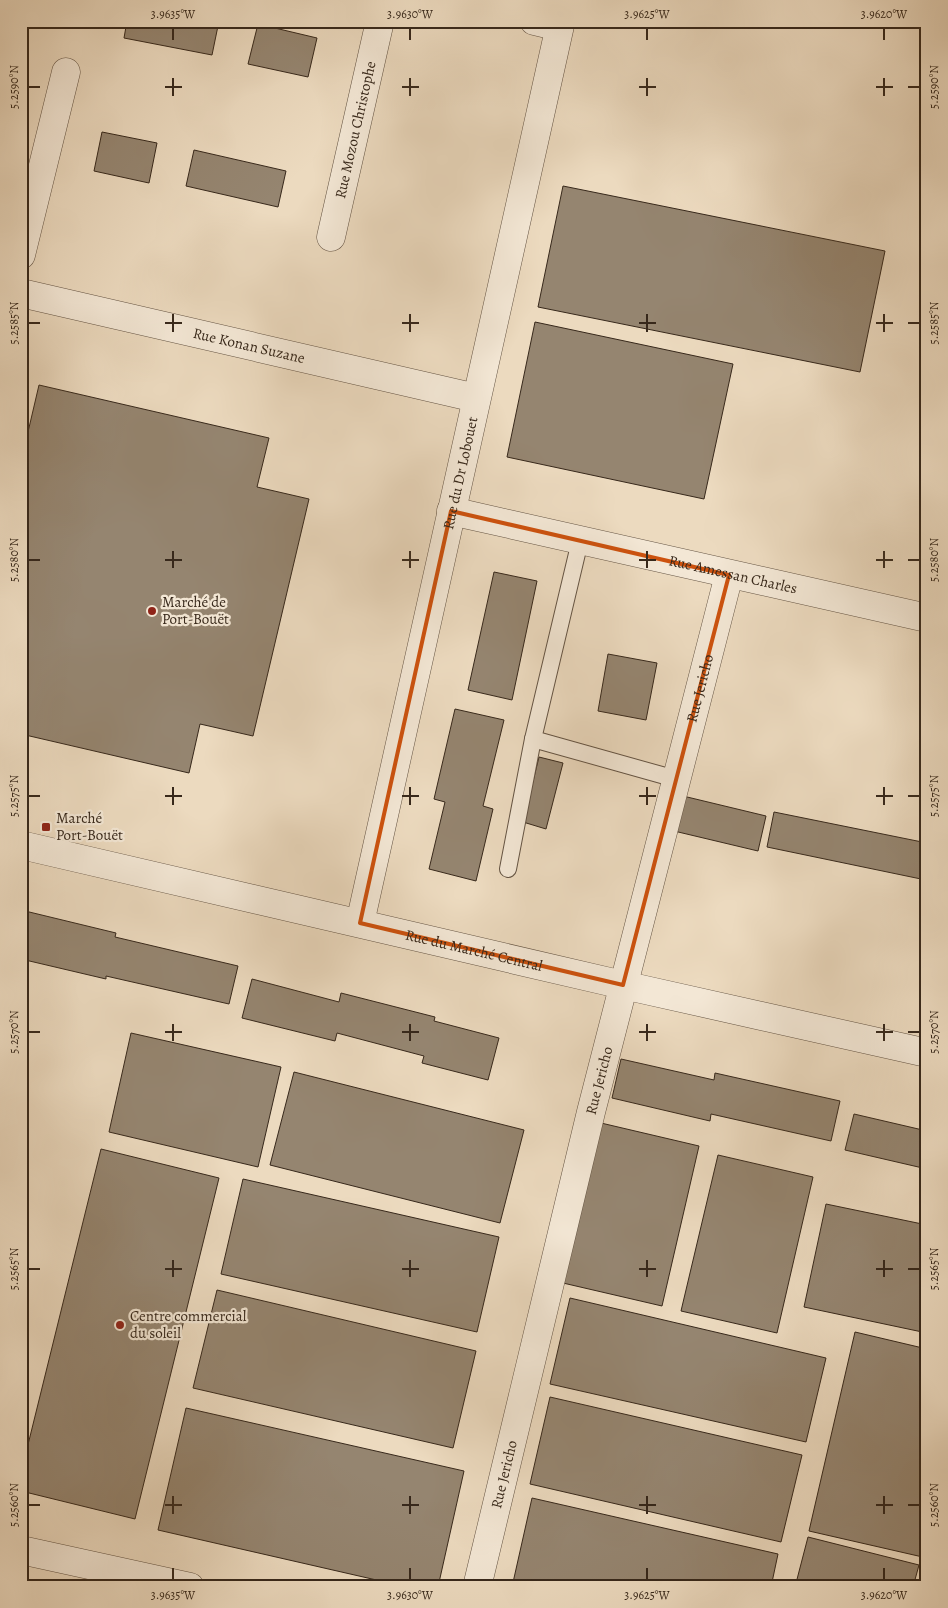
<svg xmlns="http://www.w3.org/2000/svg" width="948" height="1608" font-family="Alegreya,serif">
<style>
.building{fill:#958570;stroke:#37281b}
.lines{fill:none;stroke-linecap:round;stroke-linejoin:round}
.lane-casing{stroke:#645444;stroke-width:18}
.street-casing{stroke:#645444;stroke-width:29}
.lane{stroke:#f3e7d5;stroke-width:16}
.street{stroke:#f3e7d5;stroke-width:28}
.marked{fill:none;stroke:#cd520e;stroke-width:4;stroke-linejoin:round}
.ticks{fill:none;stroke:#37281b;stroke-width:2}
.poi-dot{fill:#8f2418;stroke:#f3e7d5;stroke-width:2}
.labels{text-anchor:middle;stroke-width:4.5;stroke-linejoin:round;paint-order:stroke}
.street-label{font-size:15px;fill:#37281b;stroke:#f3e7d5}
.poi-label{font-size:15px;fill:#37281b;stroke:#f3e7d5;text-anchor:start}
.neatline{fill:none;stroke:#37281b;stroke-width:2}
.ticks-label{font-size:12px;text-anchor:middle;fill:#37281b}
</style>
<rect width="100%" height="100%" fill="#ecdabf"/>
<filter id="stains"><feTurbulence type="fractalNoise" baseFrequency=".004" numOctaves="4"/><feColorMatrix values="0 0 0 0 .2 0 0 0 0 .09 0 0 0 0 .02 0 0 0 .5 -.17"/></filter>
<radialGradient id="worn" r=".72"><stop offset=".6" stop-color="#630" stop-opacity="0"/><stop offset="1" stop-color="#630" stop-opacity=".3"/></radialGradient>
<!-- building -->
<g class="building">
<polygon points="127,21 219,21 212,55 124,38"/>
<polygon points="258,24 317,38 308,77 248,64"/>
<polygon points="102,132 157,143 149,183 94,171"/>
<polygon points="194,150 286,171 278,207 186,186"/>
<polygon points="563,186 885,251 860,372 538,307"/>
<polygon points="535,322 733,364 704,499 507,457"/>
<polygon points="39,385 269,438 257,487 309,499 253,736 200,724 189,773 21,734 21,430 28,432"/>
<polygon points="494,572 537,581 512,700 468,690"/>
<polygon points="608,654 657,663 646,720 598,711"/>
<polygon points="455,709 504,720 483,806 493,809 476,881 429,869 445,802 434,799"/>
<polygon points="539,757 563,763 546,829 523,822"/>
<polygon points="683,796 766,816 758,851 674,831"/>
<polygon points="774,812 927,843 927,851 921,879 767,847"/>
<polygon points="21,910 116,933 115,937 238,966 229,1004 106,976 106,979 21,959"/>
<polygon points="252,979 339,1002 341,993 435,1017 434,1021 499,1038 488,1080 422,1063 424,1056 337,1033 335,1041 242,1018"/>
<polygon points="131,1033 281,1067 258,1167 109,1132"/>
<polygon points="621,1059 714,1080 715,1073 840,1101 831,1141 711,1114 710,1121 612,1098"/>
<polygon points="294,1072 524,1130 500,1223 270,1165"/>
<polygon points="854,1114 927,1131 927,1169 845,1150"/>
<polygon points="601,1123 699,1146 662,1306 563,1283"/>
<polygon points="101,1149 219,1178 135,1519 21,1491 21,1473"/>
<polygon points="718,1155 813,1177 777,1333 681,1311"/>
<polygon points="243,1179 499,1237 477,1332 221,1274"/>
<polygon points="826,1204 927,1225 927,1333 804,1307"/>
<polygon points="217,1290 476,1351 453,1448 193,1388"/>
<polygon points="570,1298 826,1358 806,1442 550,1384"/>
<polygon points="855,1332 927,1349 927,1558 809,1531"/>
<polygon points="550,1397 802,1455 781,1542 530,1484"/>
<polygon points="186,1408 464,1471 438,1587 407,1587 158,1530"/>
<polygon points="532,1498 778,1554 771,1587 512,1587"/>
<polygon points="808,1537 919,1565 913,1587 795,1587"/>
</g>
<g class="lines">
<defs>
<g id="lane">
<polyline points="533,739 676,779"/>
<polyline points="508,869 533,739 580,541"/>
</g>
<g id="street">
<polyline points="534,21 559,27"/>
<path id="s1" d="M331,237L380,21"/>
<polyline points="21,255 66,72"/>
<path id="s2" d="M21,293L476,398"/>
<path id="s3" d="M451,511L927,618"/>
<path id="s4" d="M21,845L623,985L927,1053"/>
<path id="s5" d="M360,923L561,21"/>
<polyline points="21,1550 190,1587"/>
<path id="s6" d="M477,1587L591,1112L729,575"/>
</g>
</defs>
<!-- lane casing -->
<use href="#lane" class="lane-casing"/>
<!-- street casing -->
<use href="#street" class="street-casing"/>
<!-- lane -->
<use href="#lane" class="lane"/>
<!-- street -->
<use href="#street" class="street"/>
</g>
<!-- marked area -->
<path class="marked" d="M451,511L729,575L623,985L360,923Z"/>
<!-- ticks -->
<path class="ticks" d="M173,28V40M410,28V40M647,28V40M884,28V40M173,78V96M410,78V96M647,78V96M884,78V96M28,87H40M165,87H182M402,87H419M639,87H656M876,87H893M908,87H920M173,314V332M410,314V332M647,314V332M884,314V332M28,323H40M165,323H182M402,323H419M639,323H656M876,323H893M908,323H920M173,551V568M410,551V568M647,551V568M884,551V568M28,560H40M165,560H182M402,560H419M639,560H656M876,560H893M908,560H920M173,787V805M410,787V805M647,787V805M884,787V805M28,796H40M165,796H182M402,796H419M639,796H656M876,796H893M908,796H920M173,1024V1041M410,1024V1041M647,1024V1041M884,1024V1041M28,1032H40M165,1032H182M402,1032H419M639,1032H656M876,1032H893M908,1032H920M173,1260V1277M410,1260V1277M647,1260V1277M884,1260V1277M28,1269H40M165,1269H182M402,1269H419M639,1269H656M876,1269H893M908,1269H920M173,1496V1514M410,1496V1514M647,1496V1514M884,1496V1514M28,1505H40M165,1505H182M402,1505H419M639,1505H656M876,1505H893M908,1505H920M173,1568V1580M410,1568V1580M647,1568V1580M884,1568V1580"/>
<!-- markers -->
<g class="poi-dot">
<circle cx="152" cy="611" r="5"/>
<rect x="41" y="822" width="10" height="10" rx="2.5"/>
<circle cx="120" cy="1325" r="5"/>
</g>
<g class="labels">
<!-- street labels -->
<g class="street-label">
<text dy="5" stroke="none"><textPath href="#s1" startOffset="110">Rue Mozou Christophe</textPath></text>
<text dy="5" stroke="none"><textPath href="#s2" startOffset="234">Rue Konan Suzane</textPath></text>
<text dy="5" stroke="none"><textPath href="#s5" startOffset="461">Rue du Dr Lobouet</textPath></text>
<text dy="5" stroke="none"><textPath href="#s3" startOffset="289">Rue Amessan Charles</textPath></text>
<text dy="5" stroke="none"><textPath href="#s6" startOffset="926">Rue Jericho</textPath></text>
<text dy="5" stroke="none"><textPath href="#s4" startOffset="465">Rue du Marché Central</textPath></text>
<text dy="5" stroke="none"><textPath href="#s6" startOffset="521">Rue Jericho</textPath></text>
<text dy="5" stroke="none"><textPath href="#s6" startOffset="116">Rue Jericho</textPath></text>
</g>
<!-- poi labels -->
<g class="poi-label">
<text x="162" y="607">Marché de<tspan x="162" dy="17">Port-Bouët</tspan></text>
<text x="56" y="823">Marché<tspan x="56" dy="17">Port-Bouët</tspan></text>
<text x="130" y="1321">Centre commercial<tspan x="130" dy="17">du soleil</tspan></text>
</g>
</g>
<!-- margin -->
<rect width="948" height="1608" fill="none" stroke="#ecdabf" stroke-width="55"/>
<rect x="28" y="28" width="892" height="1552" class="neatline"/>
<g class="ticks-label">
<text x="173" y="18">3.9635°W</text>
<text x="410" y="18">3.9630°W</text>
<text x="647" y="18">3.9625°W</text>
<text x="884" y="18">3.9620°W</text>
<text transform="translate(14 87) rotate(-90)" y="4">5.2590°N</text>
<text transform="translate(934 87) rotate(-90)" y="4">5.2590°N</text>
<text transform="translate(14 323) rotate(-90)" y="4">5.2585°N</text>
<text transform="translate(934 323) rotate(-90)" y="4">5.2585°N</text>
<text transform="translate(14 560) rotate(-90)" y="4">5.2580°N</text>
<text transform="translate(934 560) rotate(-90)" y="4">5.2580°N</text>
<text transform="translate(14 796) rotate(-90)" y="4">5.2575°N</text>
<text transform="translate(934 796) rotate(-90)" y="4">5.2575°N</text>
<text transform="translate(14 1032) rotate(-90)" y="4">5.2570°N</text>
<text transform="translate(934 1032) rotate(-90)" y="4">5.2570°N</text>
<text transform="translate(14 1269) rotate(-90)" y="4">5.2565°N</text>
<text transform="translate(934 1269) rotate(-90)" y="4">5.2565°N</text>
<text transform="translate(14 1505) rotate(-90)" y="4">5.2560°N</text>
<text transform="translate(934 1505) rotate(-90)" y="4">5.2560°N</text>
<text x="173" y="1599">3.9635°W</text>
<text x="410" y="1599">3.9630°W</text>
<text x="647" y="1599">3.9625°W</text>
<text x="884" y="1599">3.9620°W</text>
</g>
<rect width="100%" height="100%" filter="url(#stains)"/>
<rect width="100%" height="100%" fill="url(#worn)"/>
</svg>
